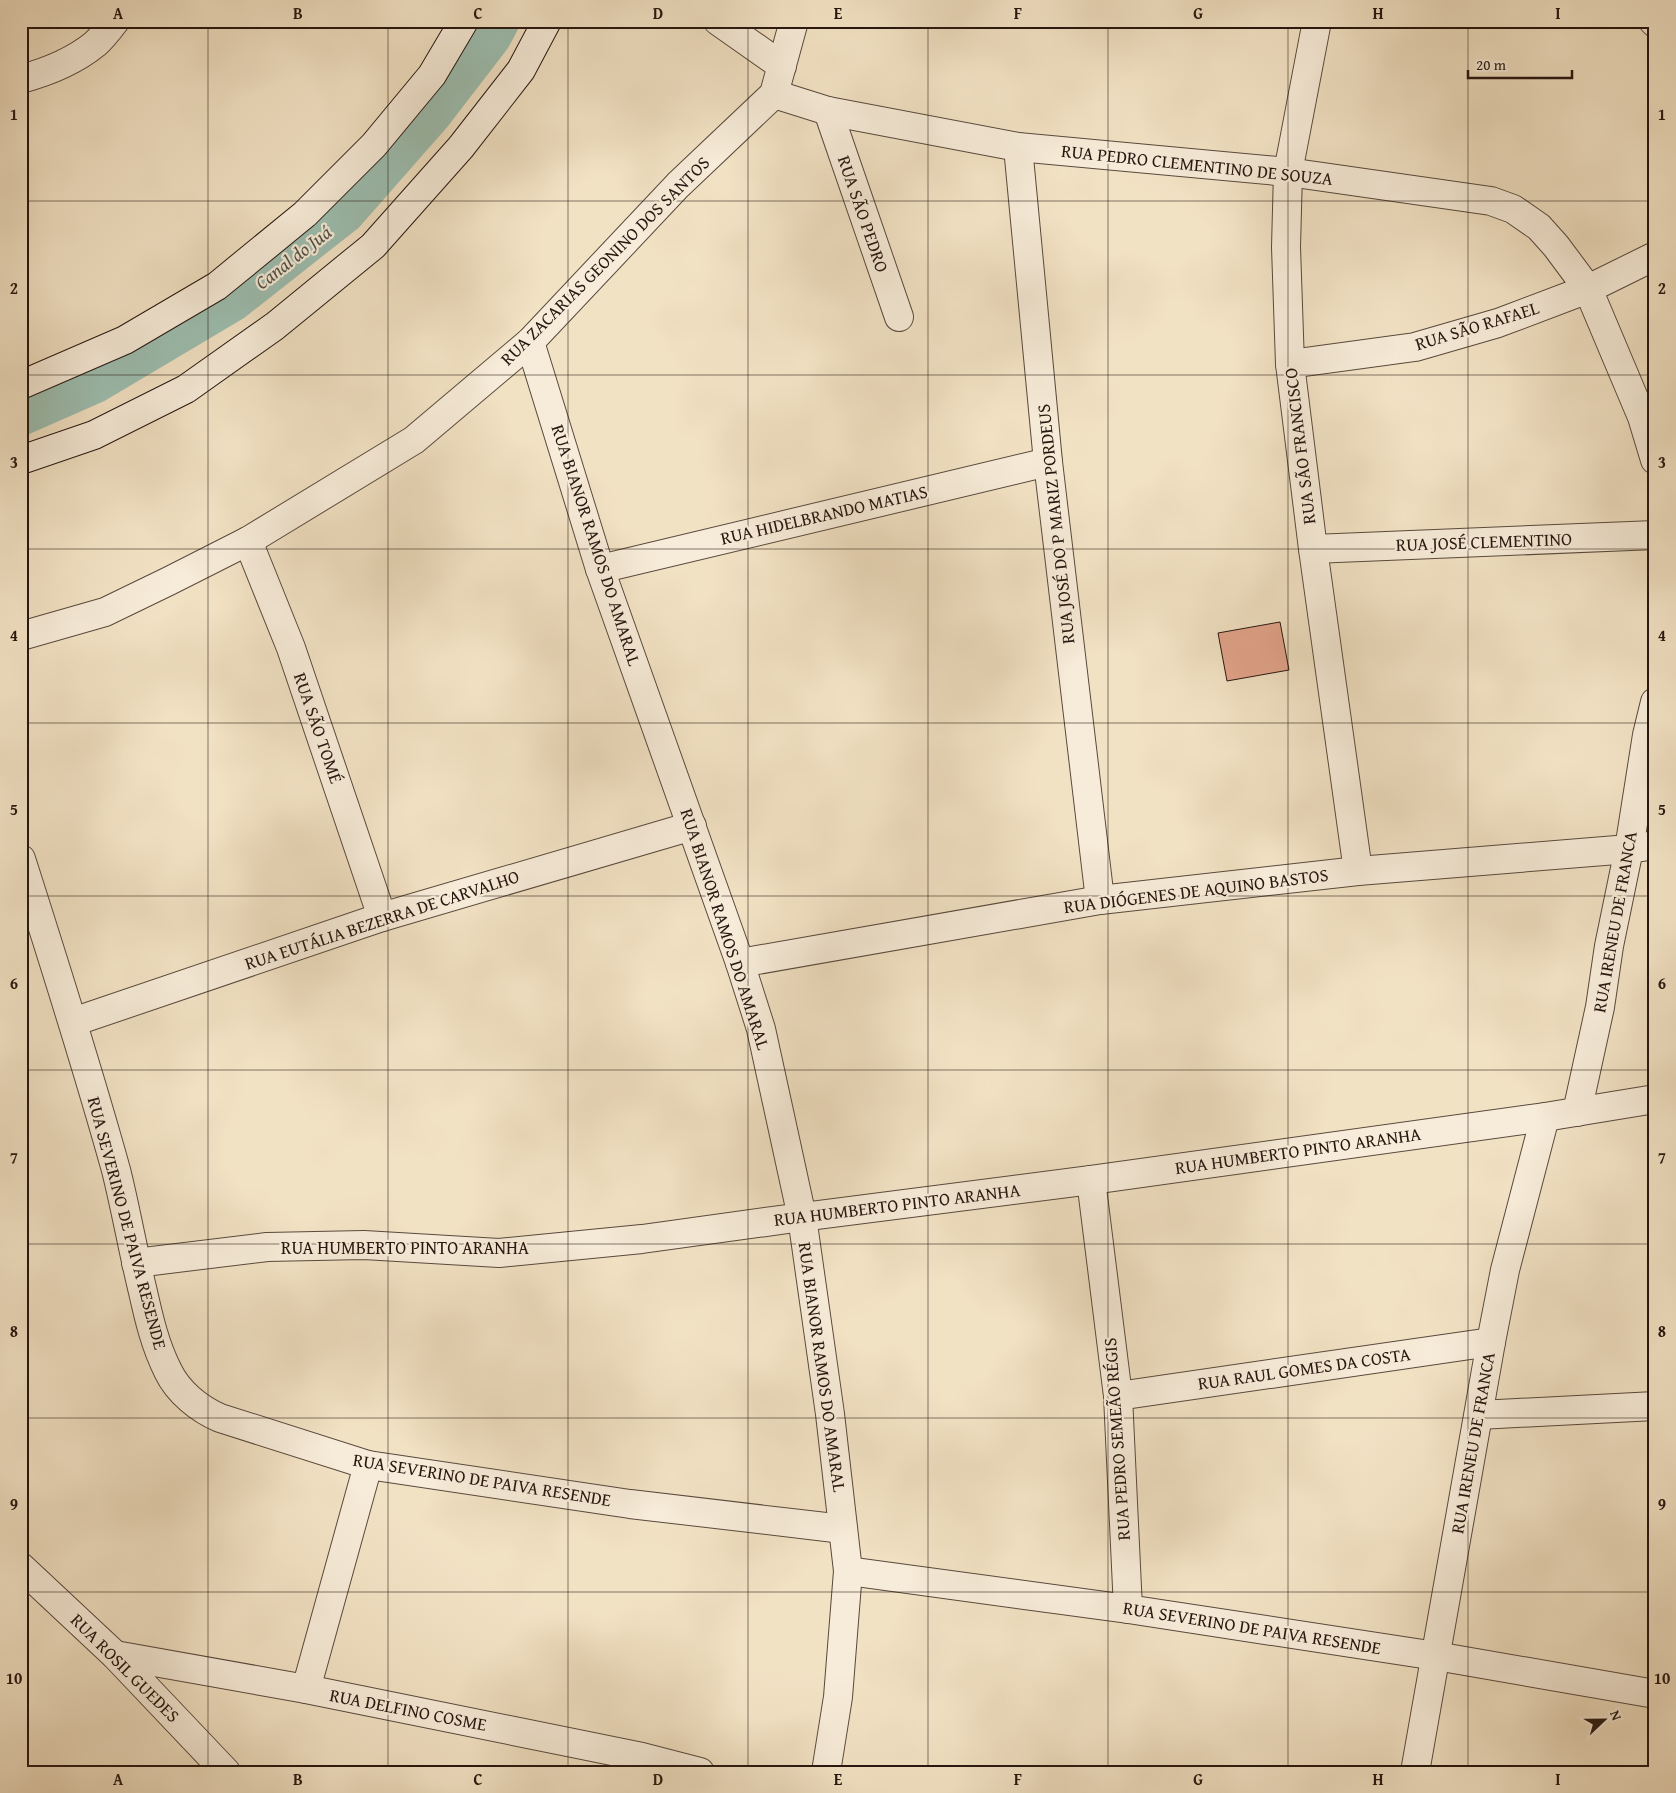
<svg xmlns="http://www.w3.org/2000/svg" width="1676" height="1793" font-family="'Gentium Book Plus',serif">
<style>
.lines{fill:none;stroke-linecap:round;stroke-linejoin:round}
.canal{stroke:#9cbeb0;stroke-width:36}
.building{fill:#e4a48c;stroke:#261610}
.street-casing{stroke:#59493d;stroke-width:30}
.secondary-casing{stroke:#261610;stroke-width:30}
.street{stroke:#f7ecd9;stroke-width:28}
.secondary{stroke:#f7ecd9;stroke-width:28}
.grid{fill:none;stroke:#261610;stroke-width:1;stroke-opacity:0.55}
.labels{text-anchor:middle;stroke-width:4.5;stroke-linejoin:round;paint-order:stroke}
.street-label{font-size:18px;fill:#261610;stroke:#f7ecd9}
.water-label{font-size:19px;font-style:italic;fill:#4f5148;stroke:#f7ecd9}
.neatline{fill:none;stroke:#261610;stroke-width:2}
.grid-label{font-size:16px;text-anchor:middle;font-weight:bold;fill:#261610}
</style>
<rect width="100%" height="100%" fill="#f2e2c4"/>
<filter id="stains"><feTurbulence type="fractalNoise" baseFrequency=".004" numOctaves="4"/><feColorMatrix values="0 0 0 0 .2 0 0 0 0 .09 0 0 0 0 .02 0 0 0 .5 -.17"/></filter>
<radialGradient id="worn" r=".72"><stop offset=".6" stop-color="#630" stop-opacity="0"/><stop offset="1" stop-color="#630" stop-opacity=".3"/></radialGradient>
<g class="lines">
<!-- canal -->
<polyline class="canal" points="21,418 96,385 234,303 347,214 433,116 493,38 502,21"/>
</g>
<!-- building -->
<polygon class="building" points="1280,622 1289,670 1227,681 1218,633"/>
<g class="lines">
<defs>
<g id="street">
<polyline points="718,21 782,66"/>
<polyline points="1317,21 1288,172 1286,247 1290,364 1313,549 1358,871"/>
<polyline points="1653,21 1655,23"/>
<path d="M21,79C47,72 73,62 95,44C102,38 109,29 115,21"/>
<polyline points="774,94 828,111 1018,147 1288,172 1491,201 1513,209 1539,227 1556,246 1588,289 1642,417 1655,460"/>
<polyline points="828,111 899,317"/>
<polyline points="1018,147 1048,462 1100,900"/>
<polyline points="530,342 600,569 740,963 761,1029 802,1217 830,1414 848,1571 838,1697 826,1772"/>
<polyline points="1290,364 1415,347 1498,323 1588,289 1655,256"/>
<polyline points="248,541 291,648 382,917"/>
<polyline points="1313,549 1655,535"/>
<polyline points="600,569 1048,462"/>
<polyline points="21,636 105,612 169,581 248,541 414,440 530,342 678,185 774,94 794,21"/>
<path d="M21,859C54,962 87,1066 116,1170C126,1210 133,1251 143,1292C149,1319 155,1345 168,1371C178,1392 199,1409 220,1418L368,1465L630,1504L843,1529"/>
<polyline points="740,963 1100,900 1358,871 1629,849 1655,845"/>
<polyline points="73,1022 382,917 692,826"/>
<polyline points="1577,1112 1600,1007 1609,946 1629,849 1647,735 1655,702"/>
<polyline points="1091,1180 1118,1396 1128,1609"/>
<polyline points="136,1263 267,1247 364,1245 499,1253 642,1239 802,1217 1091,1180 1545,1117 1655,1099"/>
<polyline points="1118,1396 1491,1342"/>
<polyline points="1479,1415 1655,1406"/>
<polyline points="21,1567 115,1655 226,1772"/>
<polyline points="848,1571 1128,1609 1436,1656 1655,1694"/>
<polyline points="115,1655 306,1689 642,1757 700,1772"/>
<polyline points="306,1689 368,1465"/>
<polyline points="1415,1772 1491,1342 1505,1270 1545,1117"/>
</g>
<g id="secondary">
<polyline points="21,385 125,340 217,286 305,214 374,145 432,75 464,21"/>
<polyline points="21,460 94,435 186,389 275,326 373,246 461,147 521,70 547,21"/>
</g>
</defs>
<!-- street casing -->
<use href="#street" class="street-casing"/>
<!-- secondary casing -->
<use href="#secondary" class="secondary-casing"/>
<!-- street -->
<use href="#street" class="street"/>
<!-- secondary -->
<use href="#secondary" class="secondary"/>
</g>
<!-- grid -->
<path class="grid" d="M208,21V1772M388,21V1772M568,21V1772M748,21V1772M928,21V1772M1108,21V1772M1288,21V1772M1468,21V1772M21,201H1655M21,375H1655M21,549H1655M21,723H1655M21,896H1655M21,1070H1655M21,1244H1655M21,1418H1655M21,1592H1655"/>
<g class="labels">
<!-- street labels -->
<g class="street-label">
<text transform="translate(1197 165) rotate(6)" y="6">RUA PEDRO CLEMENTINO DE SOUZA</text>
<text transform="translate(863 214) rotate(71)" y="6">RUA SÃO PEDRO</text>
<text transform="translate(605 261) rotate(-45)" y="6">RUA ZACARIAS GEONINO DOS SANTOS</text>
<text transform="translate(1477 326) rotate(-17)" y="6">RUA SÃO RAFAEL</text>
<text transform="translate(1300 446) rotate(-97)" y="6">RUA SÃO FRANCISCO</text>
<text transform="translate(824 515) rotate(-13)" y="6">RUA HIDELBRANDO MATIAS</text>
<text transform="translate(1056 524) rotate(-96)" y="6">RUA JOSÉ DO P MARIZ PORDEUS</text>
<text transform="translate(1484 542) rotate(-2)" y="6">RUA JOSÉ CLEMENTINO</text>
<text transform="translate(596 545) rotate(72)" y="6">RUA BIANOR RAMOS DO AMARAL</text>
<text transform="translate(318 728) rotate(71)" y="6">RUA SÃO TOMÉ</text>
<text transform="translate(1196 891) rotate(-7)" y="6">RUA DIÓGENES DE AQUINO BASTOS</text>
<text transform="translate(382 920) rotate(-18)" y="6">RUA EUTÁLIA BEZERRA DE CARVALHO</text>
<text transform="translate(1615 922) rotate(-80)" y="6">RUA IRENEU DE FRANCA</text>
<text transform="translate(725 929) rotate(72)" y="6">RUA BIANOR RAMOS DO AMARAL</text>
<text transform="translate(1298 1151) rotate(-8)" y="6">RUA HUMBERTO PINTO ARANHA</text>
<text transform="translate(897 1205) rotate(-7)" y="6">RUA HUMBERTO PINTO ARANHA</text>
<text transform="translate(127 1223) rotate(75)" y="6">RUA SEVERINO DE PAIVA RESENDE</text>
<text x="405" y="1254">RUA HUMBERTO PINTO ARANHA</text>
<text transform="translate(822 1367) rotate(82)" y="6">RUA BIANOR RAMOS DO AMARAL</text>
<text transform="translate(1304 1369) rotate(-8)" y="6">RUA RAUL GOMES DA COSTA</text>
<text transform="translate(1117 1439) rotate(-94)" y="6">RUA PEDRO SEMEÃO RÉGIS</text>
<text transform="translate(1473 1443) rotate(-80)" y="6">RUA IRENEU DE FRANCA</text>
<text transform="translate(482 1480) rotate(9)" y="6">RUA SEVERINO DE PAIVA RESENDE</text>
<text transform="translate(1252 1628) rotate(9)" y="6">RUA SEVERINO DE PAIVA RESENDE</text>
<text transform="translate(125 1668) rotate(45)" y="6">RUA ROSIL GUEDES</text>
<text transform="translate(408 1710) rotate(11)" y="6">RUA DELFINO COSME</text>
</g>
<!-- water labels -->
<g class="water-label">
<text transform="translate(293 257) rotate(-38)" y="7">Canal do Juá</text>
</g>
</g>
<!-- margin -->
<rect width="1676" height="1793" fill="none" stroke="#f2e2c4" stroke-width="55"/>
<!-- north arrow -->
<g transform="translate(1604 1720) rotate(68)" stroke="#f7ecd9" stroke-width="4" paint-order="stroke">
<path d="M0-4L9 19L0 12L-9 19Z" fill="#261610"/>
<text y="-8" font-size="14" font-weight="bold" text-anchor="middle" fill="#261610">N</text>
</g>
<!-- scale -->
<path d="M1468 70v8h104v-8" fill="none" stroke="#261610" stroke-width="2.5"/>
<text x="1476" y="70" font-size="15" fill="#261610" stroke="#f7ecd9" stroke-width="4" paint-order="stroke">20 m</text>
<rect x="28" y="28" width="1620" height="1738" class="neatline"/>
<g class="grid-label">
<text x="118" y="19">A</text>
<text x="298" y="19">B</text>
<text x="478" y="19">C</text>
<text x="658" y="19">D</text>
<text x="838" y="19">E</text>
<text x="1018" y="19">F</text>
<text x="1198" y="19">G</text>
<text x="1378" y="19">H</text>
<text x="1558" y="19">I</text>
<text x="14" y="120">1</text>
<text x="1662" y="120">1</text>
<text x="14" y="294">2</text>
<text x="1662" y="294">2</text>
<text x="14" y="468">3</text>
<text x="1662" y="468">3</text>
<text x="14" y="641">4</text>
<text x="1662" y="641">4</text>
<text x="14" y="815">5</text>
<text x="1662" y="815">5</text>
<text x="14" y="989">6</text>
<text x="1662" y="989">6</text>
<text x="14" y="1163">7</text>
<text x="1662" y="1163">7</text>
<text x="14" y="1337">8</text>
<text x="1662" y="1337">8</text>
<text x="14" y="1510">9</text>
<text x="1662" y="1510">9</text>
<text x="14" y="1684">10</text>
<text x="1662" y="1684">10</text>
<text x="118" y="1785">A</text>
<text x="298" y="1785">B</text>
<text x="478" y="1785">C</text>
<text x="658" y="1785">D</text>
<text x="838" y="1785">E</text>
<text x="1018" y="1785">F</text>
<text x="1198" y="1785">G</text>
<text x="1378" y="1785">H</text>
<text x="1558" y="1785">I</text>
</g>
<rect width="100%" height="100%" filter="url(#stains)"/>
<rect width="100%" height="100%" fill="url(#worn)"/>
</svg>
